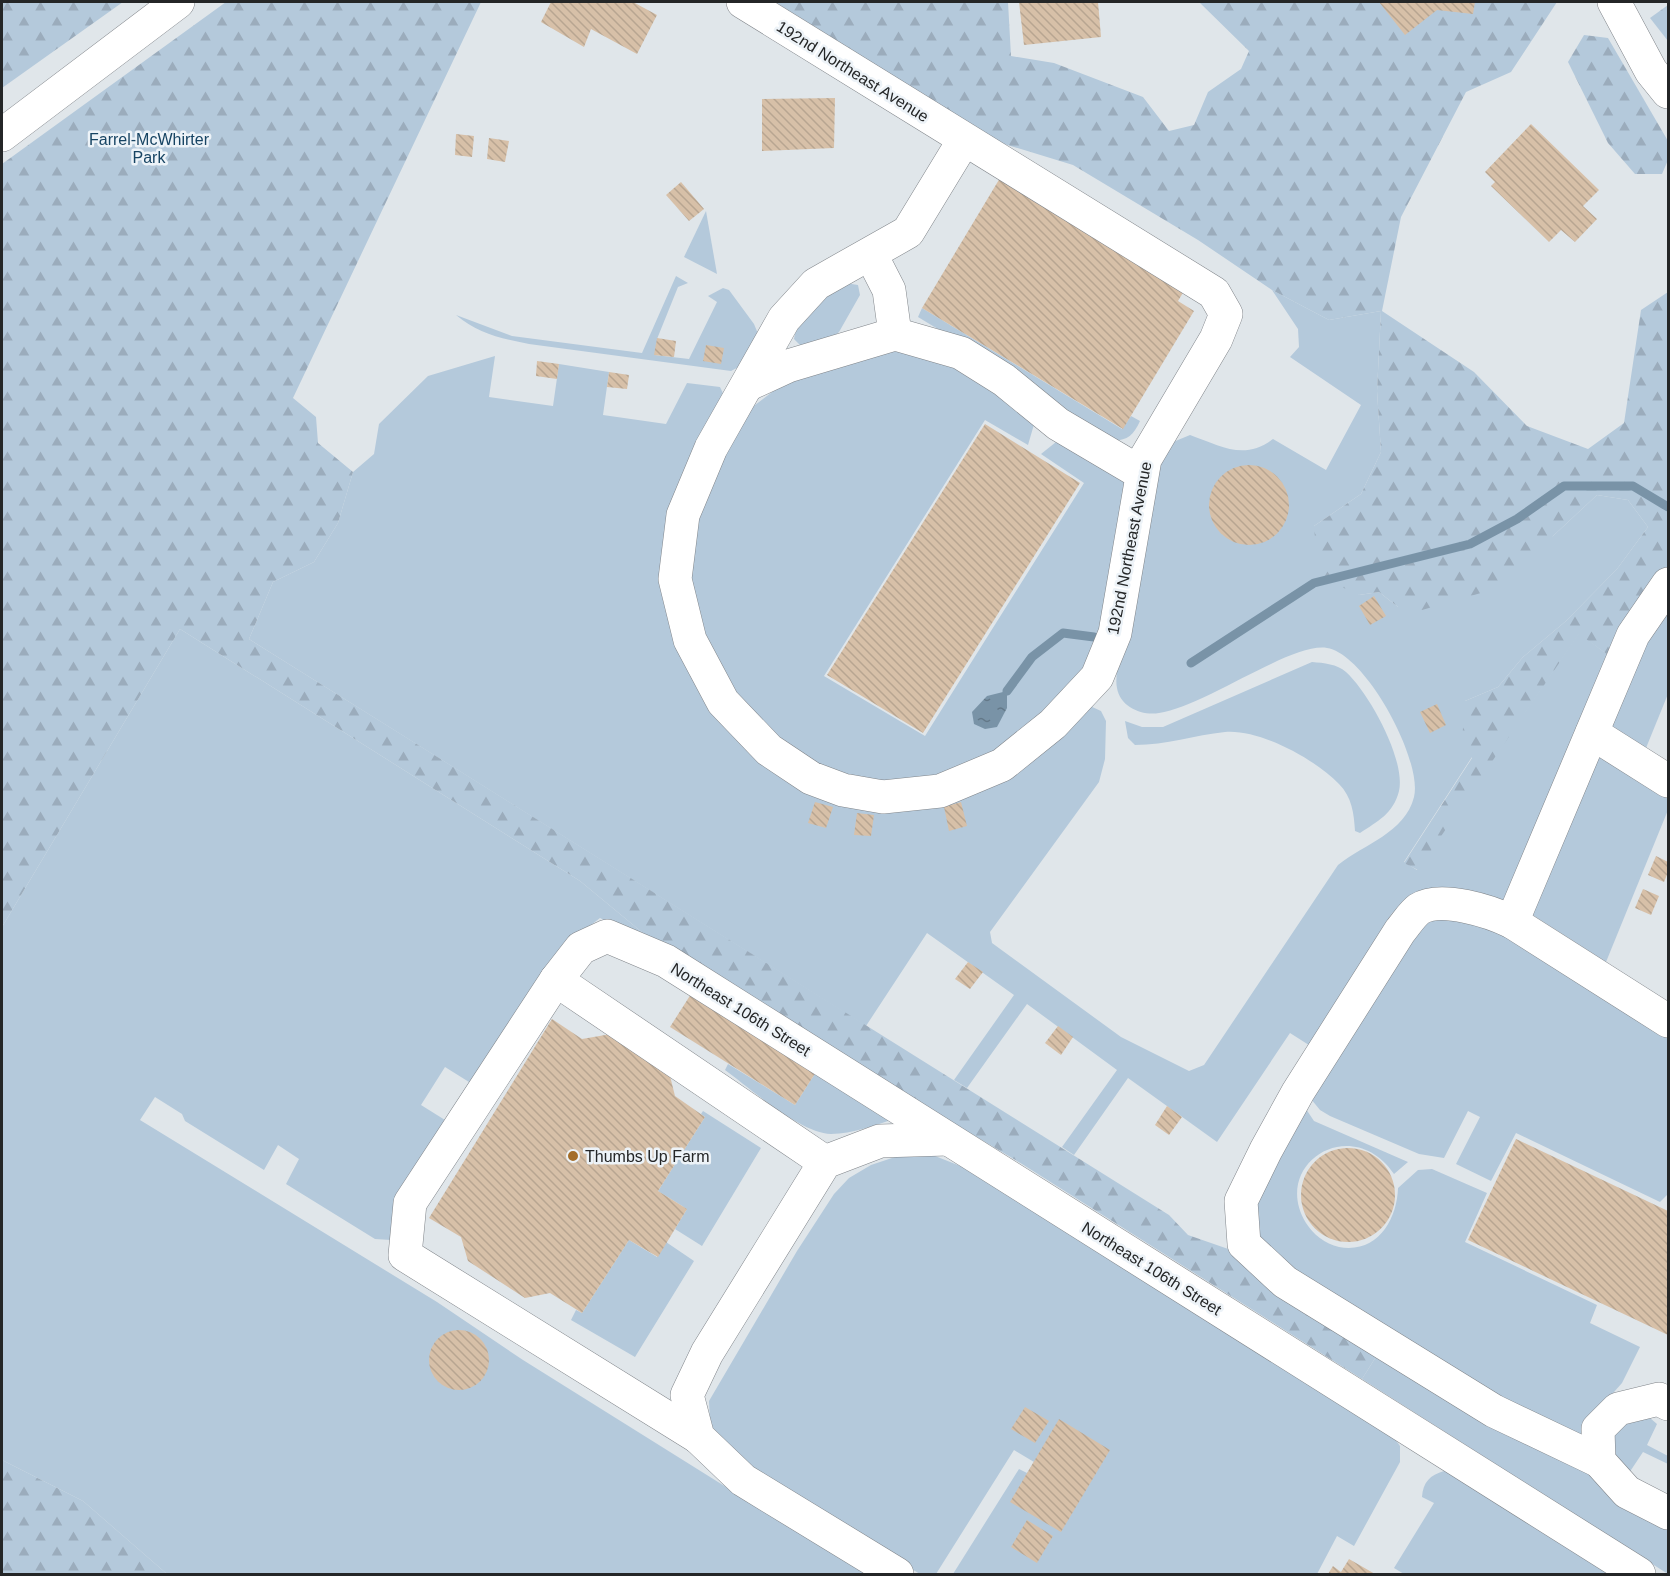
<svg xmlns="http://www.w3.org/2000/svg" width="1670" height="1576" font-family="Arial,sans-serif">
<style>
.green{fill:#b4c9db;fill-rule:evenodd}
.forest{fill:url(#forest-firs)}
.water{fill:url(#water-ripples)}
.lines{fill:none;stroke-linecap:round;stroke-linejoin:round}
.stream{stroke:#7993a7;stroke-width:9}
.building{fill:url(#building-back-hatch)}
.minor-casing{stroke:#80858a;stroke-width:34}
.minor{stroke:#fff;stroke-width:33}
.poi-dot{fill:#a46d29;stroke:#edf3f8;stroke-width:2}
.labels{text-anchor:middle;stroke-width:5;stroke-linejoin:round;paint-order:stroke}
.street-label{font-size:16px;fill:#242627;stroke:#edf3f8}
.park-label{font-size:16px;fill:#174463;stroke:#edf3f8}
.poi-label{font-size:16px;fill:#242627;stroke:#edf3f8;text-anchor:start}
</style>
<defs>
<pattern id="forest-firs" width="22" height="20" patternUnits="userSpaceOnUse" patternTransform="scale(1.5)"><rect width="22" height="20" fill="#b4c9db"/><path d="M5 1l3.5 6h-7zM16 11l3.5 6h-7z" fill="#9bacbc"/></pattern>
<pattern id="water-ripples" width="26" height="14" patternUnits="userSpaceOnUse" patternTransform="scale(1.5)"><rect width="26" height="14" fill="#7993a7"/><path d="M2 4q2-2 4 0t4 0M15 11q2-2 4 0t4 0" fill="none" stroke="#637888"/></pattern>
<pattern id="building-back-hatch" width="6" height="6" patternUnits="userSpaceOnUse" patternTransform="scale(1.5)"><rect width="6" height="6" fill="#d7c0a8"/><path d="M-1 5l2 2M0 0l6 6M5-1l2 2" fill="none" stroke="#b8a591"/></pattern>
</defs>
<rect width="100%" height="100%" fill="#e0e6ea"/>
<!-- green -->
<g class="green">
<polygon points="706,211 717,274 684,257"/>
<path d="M676,276L688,283L678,287L657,339L655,355L689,359L717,302L708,296L723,288L729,290L754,324L761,341L748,362L731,371L529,344C502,339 477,333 456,315L512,336L642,353Z"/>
<path d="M845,283L858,285L860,295L839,332L821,346L800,345L794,339C799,310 823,298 845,283Z"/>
<path d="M1272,290L1329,320L1381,311L1377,391L1381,452L1361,494L1314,526L1359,595L1379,592L1398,607L1553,536L1597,495L1628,500L1648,527L1617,569L1566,621L1523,657L1498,687L1465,701L1472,757L1404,862L1417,870L1579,633L1608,655L1503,905L1427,891L1392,913L1312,1047L1290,1033L1217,1142L1128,1078L1074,1155L1062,1147L1117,1070L1027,1004L967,1088L954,1080L1014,995L927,933L866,1026L249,639L273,582L314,562L338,523L353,472L374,454L379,424L428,376L495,356L489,397L553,406L559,364L609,372L603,415L666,424L687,383L720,387L727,402L667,543L742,737L913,804L1090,706L1101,711L1106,721L1105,759L1099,782L990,932L992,943L1121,1037L1189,1071L1204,1065L1338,865C1364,844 1405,833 1414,797C1423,761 1366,654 1327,648C1292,642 1203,707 1159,713C1142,716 1120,707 1117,688C1115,679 1118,666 1119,657L1151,469L1166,445L1190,435C1221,446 1244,461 1273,439L1326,470L1361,405L1290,357L1299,347L1298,329Z"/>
<path d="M922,308L1122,429L1131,416L1140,421C1133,437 1125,442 1108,440L1004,369L918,317Z"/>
<polygon points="888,349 942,354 1035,421 1028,445 985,420 824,676 925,736 1084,483 1041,454 1061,438 1128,478 1100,642 1063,700 983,765 896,787 817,767 778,744 720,679 685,576 699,495 751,408 780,386"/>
<polygon points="1668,598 1668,694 1646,748 1607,724"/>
<path d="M180,629L580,881L666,952L600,918L582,932L391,1240L375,1239L286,1184L299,1159L278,1145L264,1170L185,1121L182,1114L155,1097L140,1120L437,1302L523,1360L865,1574H167L83,1501L2,1460V927ZM445,1067L469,1082L445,1120L421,1105Z"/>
<path d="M1312,662C1324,663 1337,664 1346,672C1369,693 1406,760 1399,791C1393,814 1378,821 1360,833L1355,831C1354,814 1352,797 1339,784C1315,759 1260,729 1225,732C1195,735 1166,745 1135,745L1128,738L1125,721L1142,727H1163Z"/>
<polygon points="1598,745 1668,789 1668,810 1606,962 1531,914"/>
<polygon points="1442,903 1668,1026 1668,1194 1660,1202 1516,1133 1491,1181 1456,1164 1480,1117 1468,1111 1444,1158 1419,1154 1330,1116 1320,1110 1311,1099 1379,954"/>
<path d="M728,1064L795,1105L816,1072L895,1119C874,1125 853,1134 831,1134C800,1133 751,1089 725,1070Z"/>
<path d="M1300,1100L1314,1121L1408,1162L1394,1174C1352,1112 1270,1164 1306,1223C1313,1234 1325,1244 1339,1247C1377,1254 1397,1220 1398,1188L1418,1170L1432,1169L1487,1193L1465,1242L1597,1305L1590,1323L1640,1347L1622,1383L1598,1410L1585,1441L1509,1410L1260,1246L1254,1201Z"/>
<polygon points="703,1111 761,1148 702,1246 675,1229 687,1209 658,1191 705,1117 701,1114"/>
<polygon points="898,1156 935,1156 973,1171 1390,1432 1400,1446 1400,1462 1354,1546 1337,1536 1317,1574 953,1574 1019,1469 1027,1473 1034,1462 1014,1450 936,1574 920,1574 753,1473 718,1439 710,1422 709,1401 797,1251 834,1194 849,1178 871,1165"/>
<polygon points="629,1240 657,1257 666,1242 694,1261 635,1357 571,1320 576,1310 582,1313"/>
<polygon points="1379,1352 1530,1439 1668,1522 1668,1574 1362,1379"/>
<polygon points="1650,1418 1657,1424 1647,1445 1668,1456 1668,1464 1643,1452 1629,1473 1616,1463 1611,1435 1621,1422"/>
<path d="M1444,1471L1461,1475L1616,1574H1404L1394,1568L1434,1503L1422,1497C1423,1482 1430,1475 1444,1471Z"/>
</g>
<!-- forest -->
<g class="forest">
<polygon points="2,2 123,2 2,88"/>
<polygon points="226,2 481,2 293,398 316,417 318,443 353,472 338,523 314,562 273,582 249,639 1169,1215 1188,1235 1234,1251 1379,1352 1362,1379 1022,1164 666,952 580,881 180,629 2,927 2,164"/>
<polygon points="775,2 1008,2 1011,56 1054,63 1143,97 1169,131 1194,125 1208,92 1241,69 1249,51 1199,2 1557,2 1511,72 1466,92 1401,217 1382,311 1474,372 1527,426 1588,449 1624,423 1641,310 1668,292 1668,573 1608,655 1579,634 1418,870 1404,863 1472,758 1462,741 1465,701 1498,687 1523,657 1566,621 1617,569 1648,527 1628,500 1597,495 1553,536 1512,584 1422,610 1398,607 1379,592 1359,595 1318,576 1314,526 1361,494 1381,452 1377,391 1381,311 1329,320 1272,290 1198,240 1073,165 1001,143"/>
<polygon points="1668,5 1668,41 1650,18"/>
<polygon points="1584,35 1608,38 1668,141 1668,160 1662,174 1635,174 1608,143 1568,62"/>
<polygon points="2,1460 83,1501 167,1574 2,1574"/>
</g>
<!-- water -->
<polygon class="water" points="1007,691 1007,708 997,727 985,729 974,724 972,712 987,696"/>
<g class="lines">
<!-- stream -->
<g class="stream">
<polyline points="1191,663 1314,583 1470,544 1517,519 1564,486 1633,486 1668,507"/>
<polyline points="1007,691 1032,657 1063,633 1094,637"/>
</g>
</g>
<!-- building -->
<g class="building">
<polygon points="551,2 633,2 657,15 637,54 591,29 584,47 541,22"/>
<polygon points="1019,2 1098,2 1101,37 1024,45"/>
<polygon points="1379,2 1475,2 1473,14 1437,10 1405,35"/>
<polygon points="835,98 834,148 762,151 762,99"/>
<polygon points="1531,124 1599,190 1583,206 1597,219 1575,242 1561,230 1549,242 1491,186 1495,182 1485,172"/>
<polygon points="456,134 474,136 472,157 455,155"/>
<polygon points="489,138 509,141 505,162 487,159"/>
<polygon points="1003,173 1187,286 1178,301 1194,311 1123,429 922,308"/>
<polygon points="681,182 704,209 689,221 666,195"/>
<polygon points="657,338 676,341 674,357 654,355"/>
<polygon points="706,345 724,348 721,364 703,361"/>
<polygon points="537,361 559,364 557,379 536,376"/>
<polygon points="609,372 629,375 627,389 607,387"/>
<polygon points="985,424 1080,483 923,733 827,675"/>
<circle cx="1249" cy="505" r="40"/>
<polygon points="1374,596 1386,616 1370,625 1359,606"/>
<polygon points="1437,704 1446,725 1430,733 1420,712"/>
<polygon points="815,802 833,807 826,828 808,823"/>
<polygon points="961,802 967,826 949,831 944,807"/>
<polygon points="857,813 874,815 871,836 854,835"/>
<polygon points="1656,856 1668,862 1668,872 1664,882 1648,875"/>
<polygon points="1643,889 1659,896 1651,915 1635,908"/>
<polygon points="968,962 983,972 970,989 955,979"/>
<polygon points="691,994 816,1072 795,1105 670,1027"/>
<polygon points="552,1019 582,1039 611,1034 668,1068 675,1096 705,1117 658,1191 687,1209 658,1257 629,1240 582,1313 550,1293 525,1298 468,1261 461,1237 429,1218"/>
<polygon points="1058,1026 1073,1037 1061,1055 1045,1043"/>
<polygon points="1167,1106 1182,1117 1169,1135 1155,1125"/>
<polygon points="1516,1139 1668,1211 1668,1335 1468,1240"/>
<circle cx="1348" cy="1195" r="47"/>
<circle cx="459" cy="1360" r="30"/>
<polygon points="1025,1407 1049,1421 1035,1443 1011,1429"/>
<polygon points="1059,1419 1110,1450 1061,1532 1010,1502"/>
<polygon points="1027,1520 1053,1536 1037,1563 1011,1547"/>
<polygon points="1349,1559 1375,1574 1328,1574 1333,1566 1341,1572"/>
</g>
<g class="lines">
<defs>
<g id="minor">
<polyline points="743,2 1214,293 1226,314 1216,339 1145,459 1115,633 1097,677 1053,724 1002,765 940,791 883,797 843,790 811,778 769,750 723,702 690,640 675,579 683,515 711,448 784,319 816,284 908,232 964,140"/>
<polyline points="1614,2 1651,71 1668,92"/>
<polyline points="2,135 178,2"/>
<polyline points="871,255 889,290 895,334"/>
<polyline points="749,384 788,366 895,334 961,353 1004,380 1058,424 1141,473"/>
<polyline points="1592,733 1668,781"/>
<polyline points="1512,922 1633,635 1668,584"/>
<polyline points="556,980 825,1162"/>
<polyline points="1668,1404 1659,1399 1618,1409 1598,1429 1599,1461 1627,1492 1668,1513"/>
<polyline points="698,1437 405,1255 410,1203 556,980 581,948 607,936 666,961 1639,1574"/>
<path d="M1599,1461L1494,1411L1285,1282L1244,1244L1241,1201L1266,1150L1298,1092L1400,931C1406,924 1412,914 1419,909C1441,895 1492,912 1512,922L1668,1021"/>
<polyline points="897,1574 743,1480 698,1437 687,1395 707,1353 825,1162 880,1141 947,1139"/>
</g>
</defs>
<!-- minor casing -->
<use href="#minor" class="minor-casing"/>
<!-- minor -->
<use href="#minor" class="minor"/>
</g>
<!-- markers -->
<circle class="poi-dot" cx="573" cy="1156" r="6"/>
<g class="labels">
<!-- street labels -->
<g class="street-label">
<text transform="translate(853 71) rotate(32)" y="6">192nd Northeast Avenue</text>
<text transform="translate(1129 548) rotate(-79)" y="6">192nd Northeast Avenue</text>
<text transform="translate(741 1009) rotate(32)" y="6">Northeast 106th Street</text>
<text transform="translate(1152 1268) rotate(32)" y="6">Northeast 106th Street</text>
</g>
<!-- park labels -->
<g class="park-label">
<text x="149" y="145">Farrel-McWhirter<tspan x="149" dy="18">Park</tspan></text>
</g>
<!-- poi labels -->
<g class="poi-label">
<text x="585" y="1162">Thumbs Up Farm</text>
</g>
</g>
<!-- border -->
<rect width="1670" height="1576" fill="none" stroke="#242627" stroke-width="6"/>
</svg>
